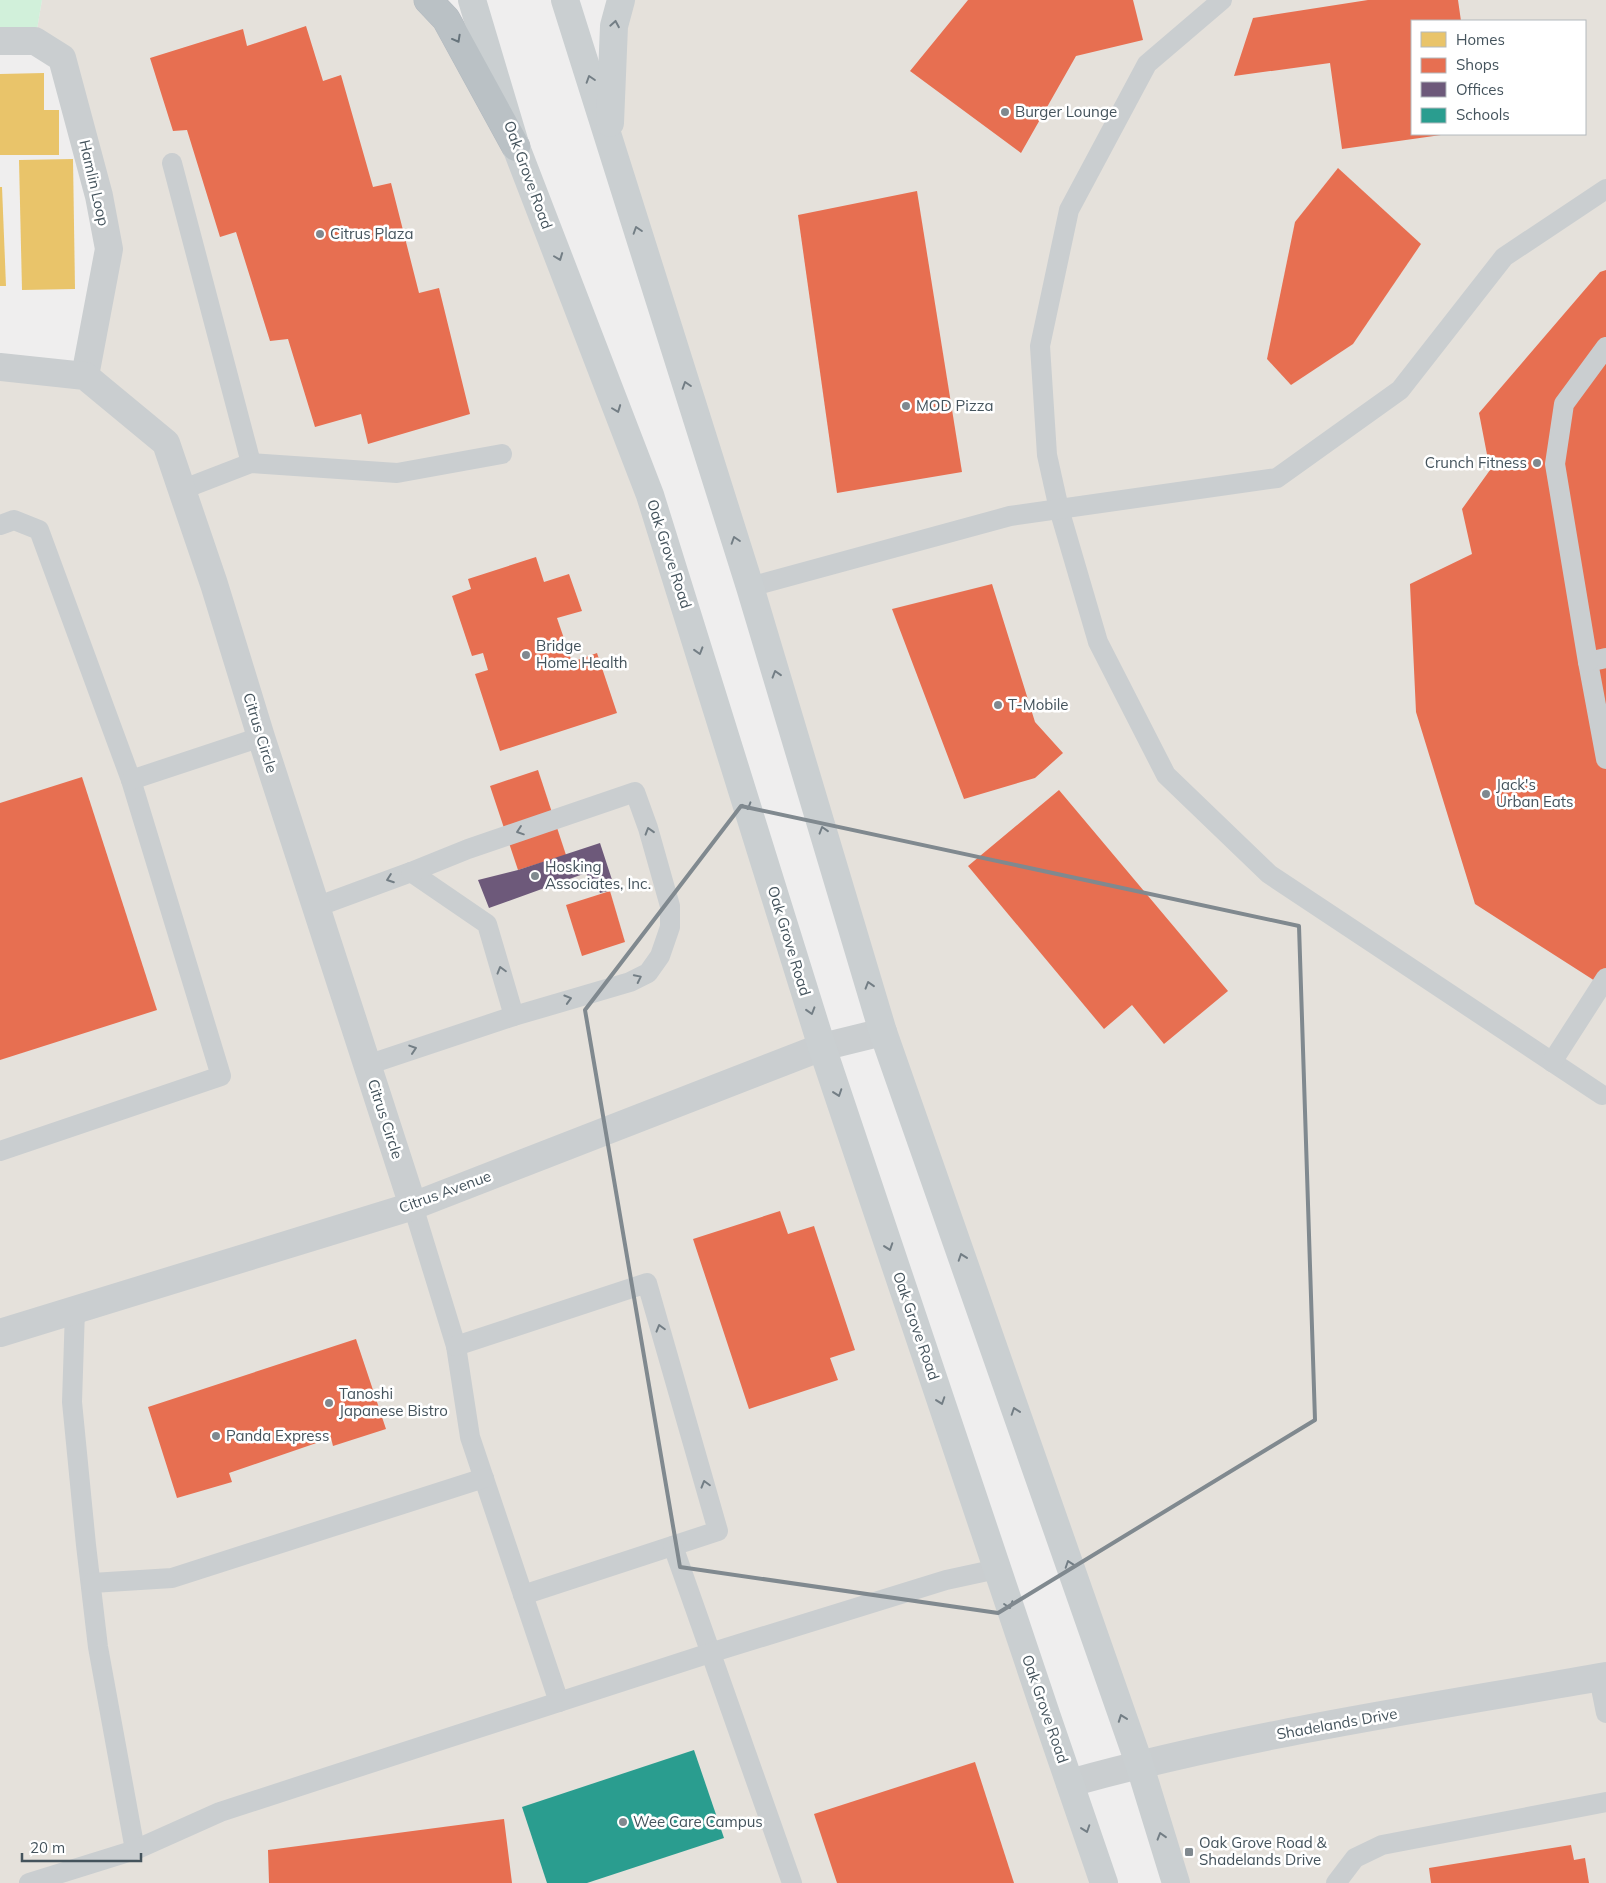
<svg xmlns="http://www.w3.org/2000/svg" width="1606" height="1883" font-family="Mulish,sans-serif">
<style>
.commercial{fill:#e5e1db;fill-rule:evenodd}
.green{fill:#d1f0da}
.homes{fill:#e9c46a}
.shops{fill:#e76f51}
.offices{fill:#6d597a}
.schools{fill:#2a9d8f}
.lines{fill:none;stroke-linecap:round;stroke-linejoin:round}
.highway-casing{stroke:#b2b9bf;stroke-width:29}
.lane{stroke:#caced0;stroke-width:20}
.street{stroke:#caced0;stroke-width:28}
.secondary{stroke:#cacfd1;stroke-width:28}
.highway{stroke:#bac1c5;stroke-width:28}
.oneway{stroke:#737e85}
.oneway2{stroke:#67747c}
.marked{fill:none;stroke:#80898f;stroke-width:4;stroke-linejoin:round}
.poi-dot{fill:#80898f;stroke:#fff;stroke-width:2}
.labels{text-anchor:middle;stroke-width:5;stroke-linejoin:round;paint-order:stroke}
.poi-label{font-size:15px;fill:#44535c;stroke:#fff;text-anchor:start}
.street-label{font-size:15px;fill:#44535c;stroke:#fff}
</style>
<rect width="100%" height="100%" fill="#efeeee"/>
<!-- commercial -->
<g class="commercial">
<polygon points="42,0 428,0 446,19 650,495 1104,1883 0,1883 0,367 85,376 109,249 62,58 35,41"/>
<path d="M621,0H1606V1883H1175L914,1118L610,142ZM1412,21H1585V134H1412Z"/>
</g>
<!-- green -->
<polygon class="green" points="0,0 42,0 35,41 0,41"/>
<!-- homes -->
<g class="homes">
<polygon points="44,73 44,110 59,110 59,155 0,155 0,74"/>
<polygon points="73,159 75,289 22,290 19,160"/>
<polygon points="0,187 2,187 6,286 0,286"/>
</g>
<!-- shops -->
<g class="shops">
<polygon points="968,0 1133,0 1143,40 1076,56 1021,153 910,71"/>
<polygon points="1368,0 1458,0 1461,21 1412,21 1412,134 1441,135 1342,149 1330,63 1234,76 1253,18"/>
<polygon points="306,26 323,81 341,75 373,187 391,183 419,293 439,288 470,414 368,444 361,414 315,427 288,339 270,341 236,232 220,237 187,130 173,131 150,58 243,29 247,46"/>
<polygon points="1338,168 1421,244 1353,344 1291,385 1267,359 1295,222"/>
<polygon points="917,191 962,472 837,493 798,215"/>
<polygon points="1606,270 1606,988 1475,904 1416,712 1410,584 1472,554 1462,509 1490,470 1479,413 1600,272"/>
<polygon points="536,557 544,582 569,574 582,611 557,618 572,662 597,653 617,713 500,751 475,674 488,670 483,653 472,656 452,596 471,589 468,579"/>
<polygon points="992,584 1035,722 1063,753 1035,778 964,799 892,609"/>
<polygon points="538,770 566,855 518,870 490,786"/>
<polygon points="82,777 157,1010 0,1060 0,803"/>
<polygon points="1059,790 1228,991 1164,1044 1132,1005 1104,1029 968,866"/>
<polygon points="610,891 625,942 582,956 566,905"/>
<polygon points="780,1211 788,1234 814,1226 855,1350 830,1358 838,1380 749,1409 693,1239"/>
<polygon points="356,1339 386,1429 333,1446 331,1438 229,1473 232,1482 177,1498 148,1407"/>
<polygon points="975,1762 1014,1883 837,1883 814,1814"/>
<polygon points="504,1819 512,1883 269,1883 268,1850"/>
<polygon points="1571,1845 1574,1860 1585,1858 1589,1883 1431,1883 1429,1868"/>
</g>
<!-- offices -->
<polygon class="offices" points="600,843 615,889 600,893 597,885 591,884 586,873 489,908 478,880 518,870"/>
<!-- schools -->
<polygon class="schools" points="694,1750 724,1838 587,1883 547,1883 522,1807"/>
<g class="lines">
<defs>
<polyline id="highway" points="428,0 446,19 516,147"/>
</defs>
<!-- highway casing -->
<use href="#highway" class="highway-casing"/>
<!-- lane -->
<g class="lane">
<polyline points="1222,0 1147,64 1069,210 1040,346 1047,455 1059,509 1098,642 1166,775 1269,874 1602,1095"/>
<polyline points="172,163 251,463"/>
<polyline points="181,490 251,463 397,473 502,454"/>
<polyline points="0,525 14,520 39,530 131,780 221,1076 0,1151"/>
<polyline points="750,587 1010,516 1277,478 1400,390 1504,257 1606,189"/>
<polyline points="1606,658 1588,662 1606,759"/>
<polyline points="1588,662 1555,464 1564,404 1606,347"/>
<polyline points="131,780 261,737"/>
<polyline points="316,907 411,872 487,924 514,1016"/>
<polyline points="1552,1062 1606,978"/>
<polyline points="367,1065 514,1016 630,982 648,973 660,956 670,927 670,906 648,828 635,792 468,849 411,872"/>
<polyline points="413,1206 456,1346 470,1437 559,1702"/>
<polyline points="75,1310 72,1402 86,1545 98,1647 135,1850"/>
<polyline points="456,1346 647,1283 718,1531 523,1595"/>
<polyline points="673,1546 792,1883"/>
<polyline points="92,1583 172,1578 484,1478"/>
<polyline points="1599,1678 1606,1713"/>
<polyline points="29,1883 135,1850 220,1812 349,1770 710,1653 946,1580 997,1569"/>
<polyline points="1336,1883 1355,1858 1382,1845 1606,1802"/>
</g>
<!-- street -->
<g class="street">
<polyline points="0,41 35,41 62,58 99,196 109,249 85,376"/>
<polyline points="0,367 85,376 166,443 214,584 261,737 413,1206"/>
<polyline points="0,1333 413,1206 822,1047 883,1032"/>
<path d="M1070,1783C1246,1734 1427,1708 1606,1676"/>
</g>
<!-- secondary -->
<g class="secondary">
<polyline points="472,0 516,147 650,495 822,1047 1047,1717 1104,1883"/>
<polyline points="565,0 750,587 883,1032 1139,1763 1176,1883"/>
<polyline points="610,123 614,26 621,0"/>
</g>
<!-- highway -->
<use href="#highway" class="highway"/>
</g>
<!-- one-way arrows -->
<defs><path id="oneway-chevron" d="M-2-3.5L2.5 0L-2 3.5" fill="none" stroke-width="1.6" stroke-linecap="round" stroke-linejoin="round" transform="scale(1.25)"/></defs>
<g class="oneway">
<use href="#oneway-chevron" transform="translate(615 24) rotate(-80)"/>
<use href="#oneway-chevron" transform="translate(590 79) rotate(-108)"/>
<use href="#oneway-chevron" transform="translate(637 230) rotate(-108)"/>
<use href="#oneway-chevron" transform="translate(559 257) rotate(69)"/>
<use href="#oneway-chevron" transform="translate(686 385) rotate(-108)"/>
<use href="#oneway-chevron" transform="translate(617 409) rotate(69)"/>
<use href="#oneway-chevron" transform="translate(735 540) rotate(-108)"/>
<use href="#oneway-chevron" transform="translate(699 651) rotate(73)"/>
<use href="#oneway-chevron" transform="translate(776 674) rotate(-107)"/>
<use href="#oneway-chevron" transform="translate(747 806) rotate(73)"/>
<use href="#oneway-chevron" transform="translate(823 830) rotate(-107)"/>
<use href="#oneway-chevron" transform="translate(520 831) rotate(161)"/>
<use href="#oneway-chevron" transform="translate(649 831) rotate(-107)"/>
<use href="#oneway-chevron" transform="translate(390 879) rotate(160)"/>
<use href="#oneway-chevron" transform="translate(501 970) rotate(-106)"/>
<use href="#oneway-chevron" transform="translate(638 978) rotate(-26)"/>
<use href="#oneway-chevron" transform="translate(869 985) rotate(-107)"/>
<use href="#oneway-chevron" transform="translate(568 999) rotate(-17)"/>
<use href="#oneway-chevron" transform="translate(811 1011) rotate(73)"/>
<use href="#oneway-chevron" transform="translate(413 1049) rotate(-18)"/>
<use href="#oneway-chevron" transform="translate(838 1093) rotate(71)"/>
<use href="#oneway-chevron" transform="translate(889 1247) rotate(71)"/>
<use href="#oneway-chevron" transform="translate(962 1257) rotate(-109)"/>
<use href="#oneway-chevron" transform="translate(660 1328) rotate(-106)"/>
<use href="#oneway-chevron" transform="translate(941 1401) rotate(71)"/>
<use href="#oneway-chevron" transform="translate(1015 1411) rotate(-109)"/>
<use href="#oneway-chevron" transform="translate(705 1484) rotate(-106)"/>
<use href="#oneway-chevron" transform="translate(1069 1564) rotate(-109)"/>
<use href="#oneway-chevron" transform="translate(1009 1605) rotate(72)"/>
<use href="#oneway-chevron" transform="translate(1122 1718) rotate(-110)"/>
<use href="#oneway-chevron" transform="translate(1086 1829) rotate(71)"/>
<use href="#oneway-chevron" transform="translate(1161 1836) rotate(-107)"/>
</g>
<use class="oneway2" href="#oneway-chevron" transform="translate(457 39) rotate(61)"/>
<!-- marked area -->
<path class="marked" d="M741,806L1299,926L1315,1420L998,1613L680,1567L585,1010Z"/>
<!-- markers -->
<g class="poi-dot">
<circle cx="1005" cy="112" r="5"/>
<circle cx="320" cy="234" r="5"/>
<circle cx="906" cy="406" r="5"/>
<circle cx="1537" cy="463" r="5"/>
<circle cx="526" cy="655" r="5"/>
<circle cx="998" cy="705" r="5"/>
<circle cx="1486" cy="794" r="5"/>
<circle cx="535" cy="876" r="5"/>
<circle cx="329" cy="1403" r="5"/>
<circle cx="216" cy="1436" r="5"/>
<circle cx="623" cy="1822" r="5"/>
<rect x="1184" y="1847" width="10" height="10" rx="2.5"/>
</g>
<g class="labels">
<!-- poi labels -->
<g class="poi-label">
<text x="1015" y="117">Burger Lounge</text>
<text x="330" y="239">Citrus Plaza</text>
<text x="916" y="411">MOD Pizza</text>
<text x="1527" y="468" text-anchor="end">Crunch Fitness</text>
<text x="536" y="651">Bridge<tspan x="536" dy="17">Home Health</tspan></text>
<text x="1008" y="710">T-Mobile</text>
<text x="1496" y="790">Jack's<tspan x="1496" dy="17">Urban Eats</tspan></text>
<text x="545" y="872">Hosking<tspan x="545" dy="17">Associates, Inc.</tspan></text>
<text x="339" y="1399">Tanoshi<tspan x="339" dy="17">Japanese Bistro</tspan></text>
<text x="226" y="1441">Panda Express</text>
<text x="633" y="1827">Wee Care Campus</text>
<text x="1199" y="1848">Oak Grove Road &amp;<tspan x="1199" dy="17">Shadelands Drive</tspan></text>
</g>
<!-- street labels -->
<g class="street-label">
<text transform="translate(528 175) rotate(70)" y="5">Oak Grove Road</text>
<text transform="translate(94 183) rotate(77)" y="5">Hamlin Loop</text>
<text transform="translate(669 554) rotate(72)" y="5">Oak Grove Road</text>
<text transform="translate(260 733) rotate(73)" y="5">Citrus Circle</text>
<text transform="translate(789 941) rotate(73)" y="5">Oak Grove Road</text>
<text transform="translate(385 1119) rotate(72)" y="5">Citrus Circle</text>
<text transform="translate(445 1192) rotate(-20)" y="5">Citrus Avenue</text>
<text transform="translate(916 1326) rotate(71)" y="5">Oak Grove Road</text>
<text transform="translate(1045 1709) rotate(71)" y="5">Oak Grove Road</text>
<text transform="translate(1337 1724) rotate(-10)" y="5">Shadelands Drive</text>
</g>
</g>
<!-- legend -->
<rect x="1411" y="20" width="175" height="115" fill="#ffffff" stroke="#b4babe"/>
<rect x="1421" y="32" width="25" height="15" fill="#e9c46a" stroke="#b4babe"/>
<text x="1456" y="45" font-size="15" fill="#44535c">Homes</text>
<rect x="1421" y="58" width="25" height="15" fill="#e76f51" stroke="#b4babe"/>
<text x="1456" y="70" font-size="15" fill="#44535c">Shops</text>
<rect x="1421" y="82" width="25" height="15" fill="#6d597a" stroke="#b4babe"/>
<text x="1456" y="95" font-size="15" fill="#44535c">Offices</text>
<rect x="1421" y="108" width="25" height="15" fill="#2a9d8f" stroke="#b4babe"/>
<text x="1456" y="120" font-size="15" fill="#44535c">Schools</text>
<!-- scale -->
<path d="M22 1853v8h119v-8" fill="none" stroke="#44535c" stroke-width="2.5"/>
<text x="30" y="1853" font-size="15" fill="#44535c" stroke="#ffffff" stroke-width="4" paint-order="stroke">20 m</text>
</svg>
